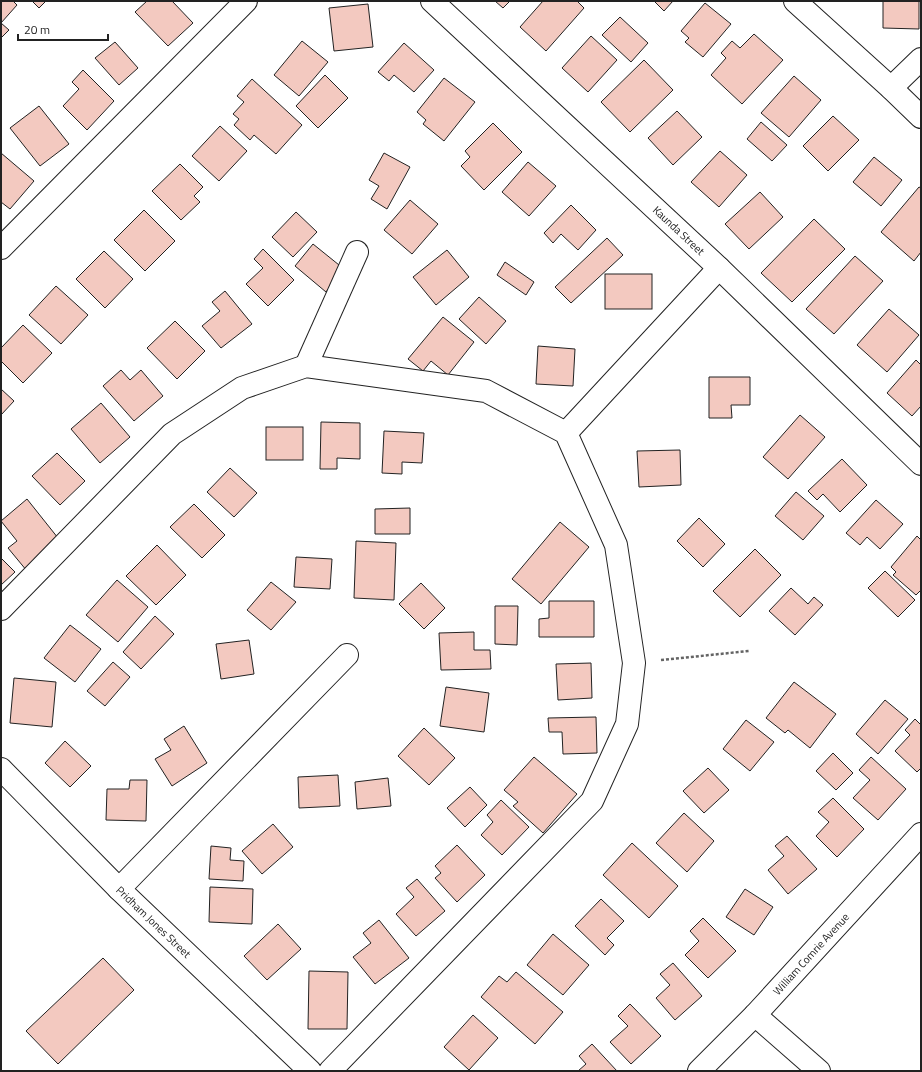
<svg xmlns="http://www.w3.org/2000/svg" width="922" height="1072" font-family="'Titillium Web',sans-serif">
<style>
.building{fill:#f3c9c0;stroke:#222}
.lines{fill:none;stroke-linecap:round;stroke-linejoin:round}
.street-casing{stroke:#222;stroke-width:24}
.path{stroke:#646464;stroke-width:2.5;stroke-dasharray:3 2;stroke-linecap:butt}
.street{stroke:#fff;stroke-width:22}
.labels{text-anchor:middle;stroke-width:3;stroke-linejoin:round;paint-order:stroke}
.street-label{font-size:11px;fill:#222;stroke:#fff}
</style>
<rect width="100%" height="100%" fill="#fff"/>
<!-- building -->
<g class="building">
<polygon points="1,1 13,1 17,5 1,23"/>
<polygon points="32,1 46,1 39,8"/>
<polygon points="147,1 172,1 193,23 168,46 135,12"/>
<polygon points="495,1 510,1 503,8"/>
<polygon points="543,1 577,1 584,8 546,51 520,27"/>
<polygon points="654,1 673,1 664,11"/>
<polygon points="883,1 919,1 919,29 883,28"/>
<polygon points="705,3 731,24 703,57 685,42 689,38 681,31"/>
<polygon points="368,4 373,47 334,51 329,8"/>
<polygon points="620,17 648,43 631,62 602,35"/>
<polygon points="1,23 9,30 1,38"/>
<polygon points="754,34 783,60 742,104 711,75 726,58 721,53 732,41 740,48"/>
<polygon points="591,36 617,60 588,92 562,68"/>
<polygon points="302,41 328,62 299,96 274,75"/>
<polygon points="115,42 138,68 119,85 95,58"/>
<polygon points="404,43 434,70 414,92 394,75 389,81 378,72"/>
<polygon points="644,60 673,90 630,132 601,102"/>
<polygon points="83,70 114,101 87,130 63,106 79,89 72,82"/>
<polygon points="325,75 348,98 318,128 296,106"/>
<polygon points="794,76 821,100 789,137 761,113"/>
<polygon points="444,78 475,102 444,141 423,124 426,120 417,112"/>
<polygon points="252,79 302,125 276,154 254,135 250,140 234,125 239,119 233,114 244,102 237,96"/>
<polygon points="39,106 69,144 40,166 10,128"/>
<polygon points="677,111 702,137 673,165 648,138"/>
<polygon points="833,116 859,140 828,171 803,146"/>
<polygon points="761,122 787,145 772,161 747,139"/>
<polygon points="493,123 522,152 484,190 461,166 470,157 465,151"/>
<polygon points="220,126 247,151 219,181 192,156"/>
<polygon points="720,151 747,175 719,207 691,182"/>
<polygon points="1,153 34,181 10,209 1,202"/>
<polygon points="384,153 410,167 387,209 371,199 379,186 369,180"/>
<polygon points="874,157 902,180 881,206 853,182"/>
<polygon points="528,162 556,186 529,216 502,192"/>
<polygon points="180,164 203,187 194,196 200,202 181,220 152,191"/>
<polygon points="919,187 921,188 921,252 914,261 881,232"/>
<polygon points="760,192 783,217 749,249 725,224"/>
<polygon points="410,200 438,224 412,254 384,230"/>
<polygon points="571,205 596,230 578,250 561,234 553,243 544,233"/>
<polygon points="144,210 175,241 145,271 114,240"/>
<polygon points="296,212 317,232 293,257 272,237"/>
<polygon points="814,219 845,249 792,302 761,273"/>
<polygon points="607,238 623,255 571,303 555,287"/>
<polygon points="313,244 344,269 326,292 295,266"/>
<polygon points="263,249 294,280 268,306 246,284 263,268 254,259"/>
<polygon points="447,250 469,277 436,305 413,277"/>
<polygon points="104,251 133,279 105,308 76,279"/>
<polygon points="855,256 883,281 834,334 806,309"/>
<polygon points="505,262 534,282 526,295 497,275"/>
<rect x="605" y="274" width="47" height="35"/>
<polygon points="56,286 88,315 61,344 29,315"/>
<polygon points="225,291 252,324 221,348 202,326 220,311 212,302"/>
<polygon points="479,297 506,321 486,344 459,319"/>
<polygon points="889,309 919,335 887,372 857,345"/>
<polygon points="443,317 474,342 448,375 431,361 423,371 408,359"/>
<polygon points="175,321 205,351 177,379 147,348"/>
<polygon points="23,325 52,353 23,383 1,361 1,348"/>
<polygon points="538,346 575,349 573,386 536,384"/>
<polygon points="916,360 921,365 921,406 912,416 887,393"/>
<polygon points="121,370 130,380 141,370 163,396 134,421 103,386"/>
<polygon points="709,377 750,377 750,405 731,405 732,418 709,418"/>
<polygon points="1,389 14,401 1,415"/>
<polygon points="101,403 130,437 100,463 71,429"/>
<polygon points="800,415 825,437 788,479 763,457"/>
<polygon points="321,422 360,423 360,459 337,458 337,469 320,469"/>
<rect x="266" y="427" width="37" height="33"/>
<polygon points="384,431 424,433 422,463 402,462 402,474 382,473"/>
<polygon points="680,450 681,485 639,487 637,451"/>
<polygon points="57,453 85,481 60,505 32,476"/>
<polygon points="842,459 867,485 840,512 823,494 817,500 808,491"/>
<polygon points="230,468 257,493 234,517 207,492"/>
<polygon points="796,492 824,516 803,540 775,516"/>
<polygon points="27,499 62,543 27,571 8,548 17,541 1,521"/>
<polygon points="876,500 903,524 880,549 867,537 860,545 846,533"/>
<polygon points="194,504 225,535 202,558 170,527"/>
<polygon points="410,508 410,534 375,534 375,509"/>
<polygon points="699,518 725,544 703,567 677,541"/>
<polygon points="560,522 589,547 541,604 512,579"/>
<polygon points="917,536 921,540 921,590 916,595 893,575 896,572 891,567"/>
<polygon points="356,541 396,543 394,600 354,598"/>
<polygon points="157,545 186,575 156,605 126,576"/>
<polygon points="755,549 781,575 740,617 713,591"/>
<polygon points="296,557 332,559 330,589 294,587"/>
<polygon points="1,558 15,572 1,585"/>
<polygon points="885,571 915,600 898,617 868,588"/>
<polygon points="117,580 148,607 118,642 86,615"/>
<polygon points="271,582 296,602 271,630 247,610"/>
<polygon points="421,583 445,608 424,629 399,604"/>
<polygon points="791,588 808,604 814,597 823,605 795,635 769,611"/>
<polygon points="549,601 594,601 594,637 539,637 539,619 549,618"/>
<polygon points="495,606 518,606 517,645 495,644"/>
<polygon points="155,616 174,634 141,669 123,652"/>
<polygon points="70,625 101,649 75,682 44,658"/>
<polygon points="474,632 474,650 490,650 491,669 441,670 439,633"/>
<polygon points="249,640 254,674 221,679 216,644"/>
<polygon points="113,662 130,677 105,706 87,691"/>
<polygon points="591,663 592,698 558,700 556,664"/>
<polygon points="14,678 56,682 52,727 10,723"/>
<polygon points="794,682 836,714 810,748 788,730 785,733 766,718"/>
<polygon points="446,687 489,693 484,732 440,726"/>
<polygon points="885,700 908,719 878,754 856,734"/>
<polygon points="596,717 597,753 563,754 562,732 549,732 548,718"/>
<polygon points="915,719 921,725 921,768 917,772 895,751 910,735 905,730"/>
<polygon points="746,720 774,742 750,771 723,749"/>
<polygon points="184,726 207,763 172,786 155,759 171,750 164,739"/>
<polygon points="424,728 455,758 429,785 398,756"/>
<polygon points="65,741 91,766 70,787 45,763"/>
<polygon points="833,753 853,773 836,790 816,771"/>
<polygon points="534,757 577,794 543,833 513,806 518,802 504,790"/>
<polygon points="871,757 906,789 878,820 853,798 870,780 859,770"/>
<polygon points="708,768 729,790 704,813 683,791"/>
<polygon points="338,775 340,806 299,808 298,777"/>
<polygon points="388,778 391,806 357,809 355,782"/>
<polygon points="130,780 147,780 146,821 106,820 107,789 129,789"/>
<polygon points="470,787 487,805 465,827 447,808"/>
<polygon points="833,798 864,829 837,857 816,836 829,822 818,812"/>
<polygon points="501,800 529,827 502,855 481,835 493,822 487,815"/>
<polygon points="684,813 714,841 687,872 656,843"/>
<polygon points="273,824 293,847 262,874 242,851"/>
<polygon points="787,836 817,869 788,894 768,870 784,856 775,846"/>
<polygon points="632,843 678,886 649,918 603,875"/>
<polygon points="457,845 485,875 457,902 435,878 441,873 435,866"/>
<polygon points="211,846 231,848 230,860 244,861 243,881 209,879"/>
<polygon points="417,879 445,911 416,936 396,914 414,897 406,888"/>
<polygon points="210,887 253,889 252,924 209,922"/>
<polygon points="745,889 773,907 754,935 726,917"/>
<polygon points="601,899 624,921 607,938 614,945 605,955 575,926"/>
<polygon points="703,918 736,951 708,978 685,955 699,941 690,931"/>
<polygon points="379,920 409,958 375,984 353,957 371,943 363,933"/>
<polygon points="278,924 301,949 267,980 244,956"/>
<polygon points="553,934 589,965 563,995 527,965"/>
<polygon points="103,958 134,990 58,1064 26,1031"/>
<polygon points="673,963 702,996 675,1020 656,998 670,985 660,974"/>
<polygon points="309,971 348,972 347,1029 308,1029"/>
<polygon points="516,972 563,1012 535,1044 481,997 499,976 507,982"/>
<polygon points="630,1004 661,1036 631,1064 610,1042 628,1026 618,1016"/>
<polygon points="473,1015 498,1038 469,1070 444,1047"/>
<polygon points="592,1044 617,1071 578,1071 586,1064 579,1056"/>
</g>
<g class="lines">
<defs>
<g id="street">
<path id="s1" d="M432,1L719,268L921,464"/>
<polyline points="795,1 891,88 921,117"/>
<polyline points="891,88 921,59"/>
<polyline points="1,248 246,1"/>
<polyline points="306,366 357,252"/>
<polyline points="566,433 719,268"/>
<polyline points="1,609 172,434 242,388 306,366 486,391 566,433 616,545 634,663 627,724 592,801 330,1071"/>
<path id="s2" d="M1,769L119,889L310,1071"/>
<polyline points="119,889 347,655"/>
<polyline points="755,1015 819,1071"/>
<path id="s3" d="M699,1071L755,1015L921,834"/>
</g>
</defs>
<!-- street casing -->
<use href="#street" class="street-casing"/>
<!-- path -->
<polyline class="path" points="661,660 749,651"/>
<!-- street -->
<use href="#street" class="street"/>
</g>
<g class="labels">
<!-- street labels -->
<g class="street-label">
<text dy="4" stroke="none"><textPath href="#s1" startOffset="337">Kaunda Street</textPath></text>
<text dy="4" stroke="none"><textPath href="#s2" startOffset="216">Pridham Jones Street</textPath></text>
<text dy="4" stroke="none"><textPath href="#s3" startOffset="162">William Comrie Avenue</textPath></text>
</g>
</g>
<!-- border -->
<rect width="922" height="1072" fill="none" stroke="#222222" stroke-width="4"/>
<!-- scale -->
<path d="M18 34v6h90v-6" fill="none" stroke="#222222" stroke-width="2"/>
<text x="24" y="34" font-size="12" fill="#222222" stroke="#ffffff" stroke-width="3" paint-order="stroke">20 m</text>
</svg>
